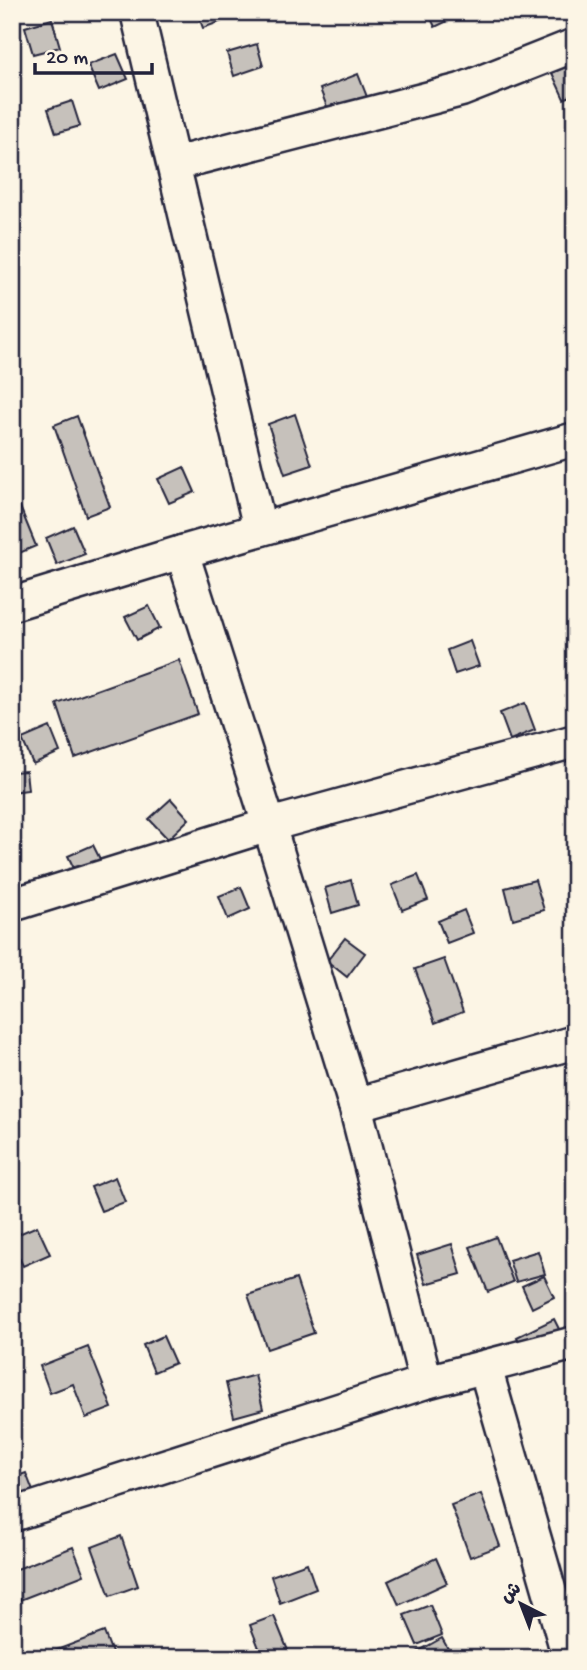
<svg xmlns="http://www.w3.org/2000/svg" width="587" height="1670" font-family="'Gochi Hand','Playpen Sans Arabic',sans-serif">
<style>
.building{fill:#c6c1bb;stroke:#22223b;stroke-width:2}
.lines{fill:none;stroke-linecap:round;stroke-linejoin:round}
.minor-casing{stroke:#22223b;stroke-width:37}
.minor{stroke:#fcf5e5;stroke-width:32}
</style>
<rect width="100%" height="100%" fill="#fcf5e5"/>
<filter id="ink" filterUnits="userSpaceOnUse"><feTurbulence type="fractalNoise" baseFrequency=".0143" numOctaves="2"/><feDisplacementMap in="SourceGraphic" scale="14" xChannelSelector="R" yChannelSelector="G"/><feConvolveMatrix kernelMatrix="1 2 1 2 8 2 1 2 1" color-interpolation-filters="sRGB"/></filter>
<g filter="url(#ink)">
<!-- building -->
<g class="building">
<polygon points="197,12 244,12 244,13 203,28"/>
<polygon points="428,12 453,12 456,17 435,27"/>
<polygon points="52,19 60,47 33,54 25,27"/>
<polygon points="257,44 263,66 234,76 227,53"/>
<polygon points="117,54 128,79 99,91 88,65"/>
<polygon points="575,62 575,94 564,99 552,73"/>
<polygon points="358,74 369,102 331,117 320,89"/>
<polygon points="72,101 80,126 56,133 48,109"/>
<polygon points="295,414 312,465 285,474 268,424"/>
<polygon points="77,416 110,507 86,516 54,425"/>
<polygon points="184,467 195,492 169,503 158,479"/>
<polygon points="20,507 36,546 12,556 12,510"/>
<polygon points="73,526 85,554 57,565 46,538"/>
<polygon points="149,606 160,628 137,640 125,617"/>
<polygon points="470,641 479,666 455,674 447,650"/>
<polygon points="179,660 198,714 75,758 57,704"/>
<polygon points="525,703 535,730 510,740 500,713"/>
<polygon points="50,727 60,752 33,764 22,739"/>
<polygon points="26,771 28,790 12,792 12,772"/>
<polygon points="171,799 189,819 168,839 149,819"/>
<polygon points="93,845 105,869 80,881 68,856"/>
<polygon points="418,875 428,900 402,910 392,885"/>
<polygon points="351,880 358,905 332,913 325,888"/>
<polygon points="535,880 544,910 513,919 505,888"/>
<polygon points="241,887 250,909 228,919 219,896"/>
<polygon points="464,910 473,933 447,943 438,921"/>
<polygon points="345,938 365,953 347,977 327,961"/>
<polygon points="444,959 463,1012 435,1023 415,969"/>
<polygon points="115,1177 125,1202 101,1211 91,1187"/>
<polygon points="37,1226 50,1254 23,1266 12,1243 12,1237"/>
<polygon points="496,1237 513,1282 488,1292 470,1247"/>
<polygon points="452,1244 461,1274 426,1284 417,1255"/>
<polygon points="538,1251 545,1274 516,1282 509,1260"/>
<polygon points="544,1276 554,1297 532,1308 522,1286"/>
<polygon points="296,1279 314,1333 267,1349 248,1295"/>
<polygon points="554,1319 564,1339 527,1357 517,1337"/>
<polygon points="163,1336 175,1363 154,1372 143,1345"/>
<polygon points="88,1347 112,1408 86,1418 73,1384 50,1393 40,1366"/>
<polygon points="255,1375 263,1409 234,1417 226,1383"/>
<polygon points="26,1473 36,1499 12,1507 12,1478"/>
<polygon points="481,1494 500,1546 470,1557 451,1505"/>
<polygon points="121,1536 138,1586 110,1596 92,1547"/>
<polygon points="73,1547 84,1575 12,1603 12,1571"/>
<polygon points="436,1558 447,1583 399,1605 388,1581"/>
<polygon points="307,1563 316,1589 280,1603 271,1576"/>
<polygon points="430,1605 442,1635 417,1645 404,1615"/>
<polygon points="274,1616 291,1658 263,1658 250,1625"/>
<polygon points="104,1632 114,1658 48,1658 46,1654"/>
<polygon points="442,1638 453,1658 418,1658 415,1653"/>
</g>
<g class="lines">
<defs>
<g id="minor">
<polyline points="137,12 260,529"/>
<polyline points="174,164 461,90 575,45"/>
<polyline points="182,552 269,825 355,1105 426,1382"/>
<polyline points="12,604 182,552 575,439"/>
<polyline points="12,905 269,825 575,741"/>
<polyline points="355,1105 575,1042"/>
<polyline points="485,1367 569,1658"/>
<polyline points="12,1515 426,1382 575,1343"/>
</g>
</defs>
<!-- minor casing -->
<use href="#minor" class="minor-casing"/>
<!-- minor -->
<use href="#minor" class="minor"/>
</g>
</g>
<!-- margin -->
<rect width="587" height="1670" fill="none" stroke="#fcf5e5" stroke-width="42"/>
<rect x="21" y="21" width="545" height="1628" fill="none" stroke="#22223b" stroke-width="2.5" filter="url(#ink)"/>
<!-- north arrow -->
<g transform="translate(521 1604) rotate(318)" stroke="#fcf5e5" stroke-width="5" paint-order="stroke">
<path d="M0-5L12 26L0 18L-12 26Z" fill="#22223b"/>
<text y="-10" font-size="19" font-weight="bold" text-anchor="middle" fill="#22223b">ش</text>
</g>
<!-- scale -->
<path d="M35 63v10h117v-10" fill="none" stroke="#22223b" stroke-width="3.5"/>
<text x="46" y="63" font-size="21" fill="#22223b" stroke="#fcf5e5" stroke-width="5" paint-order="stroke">20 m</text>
</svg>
